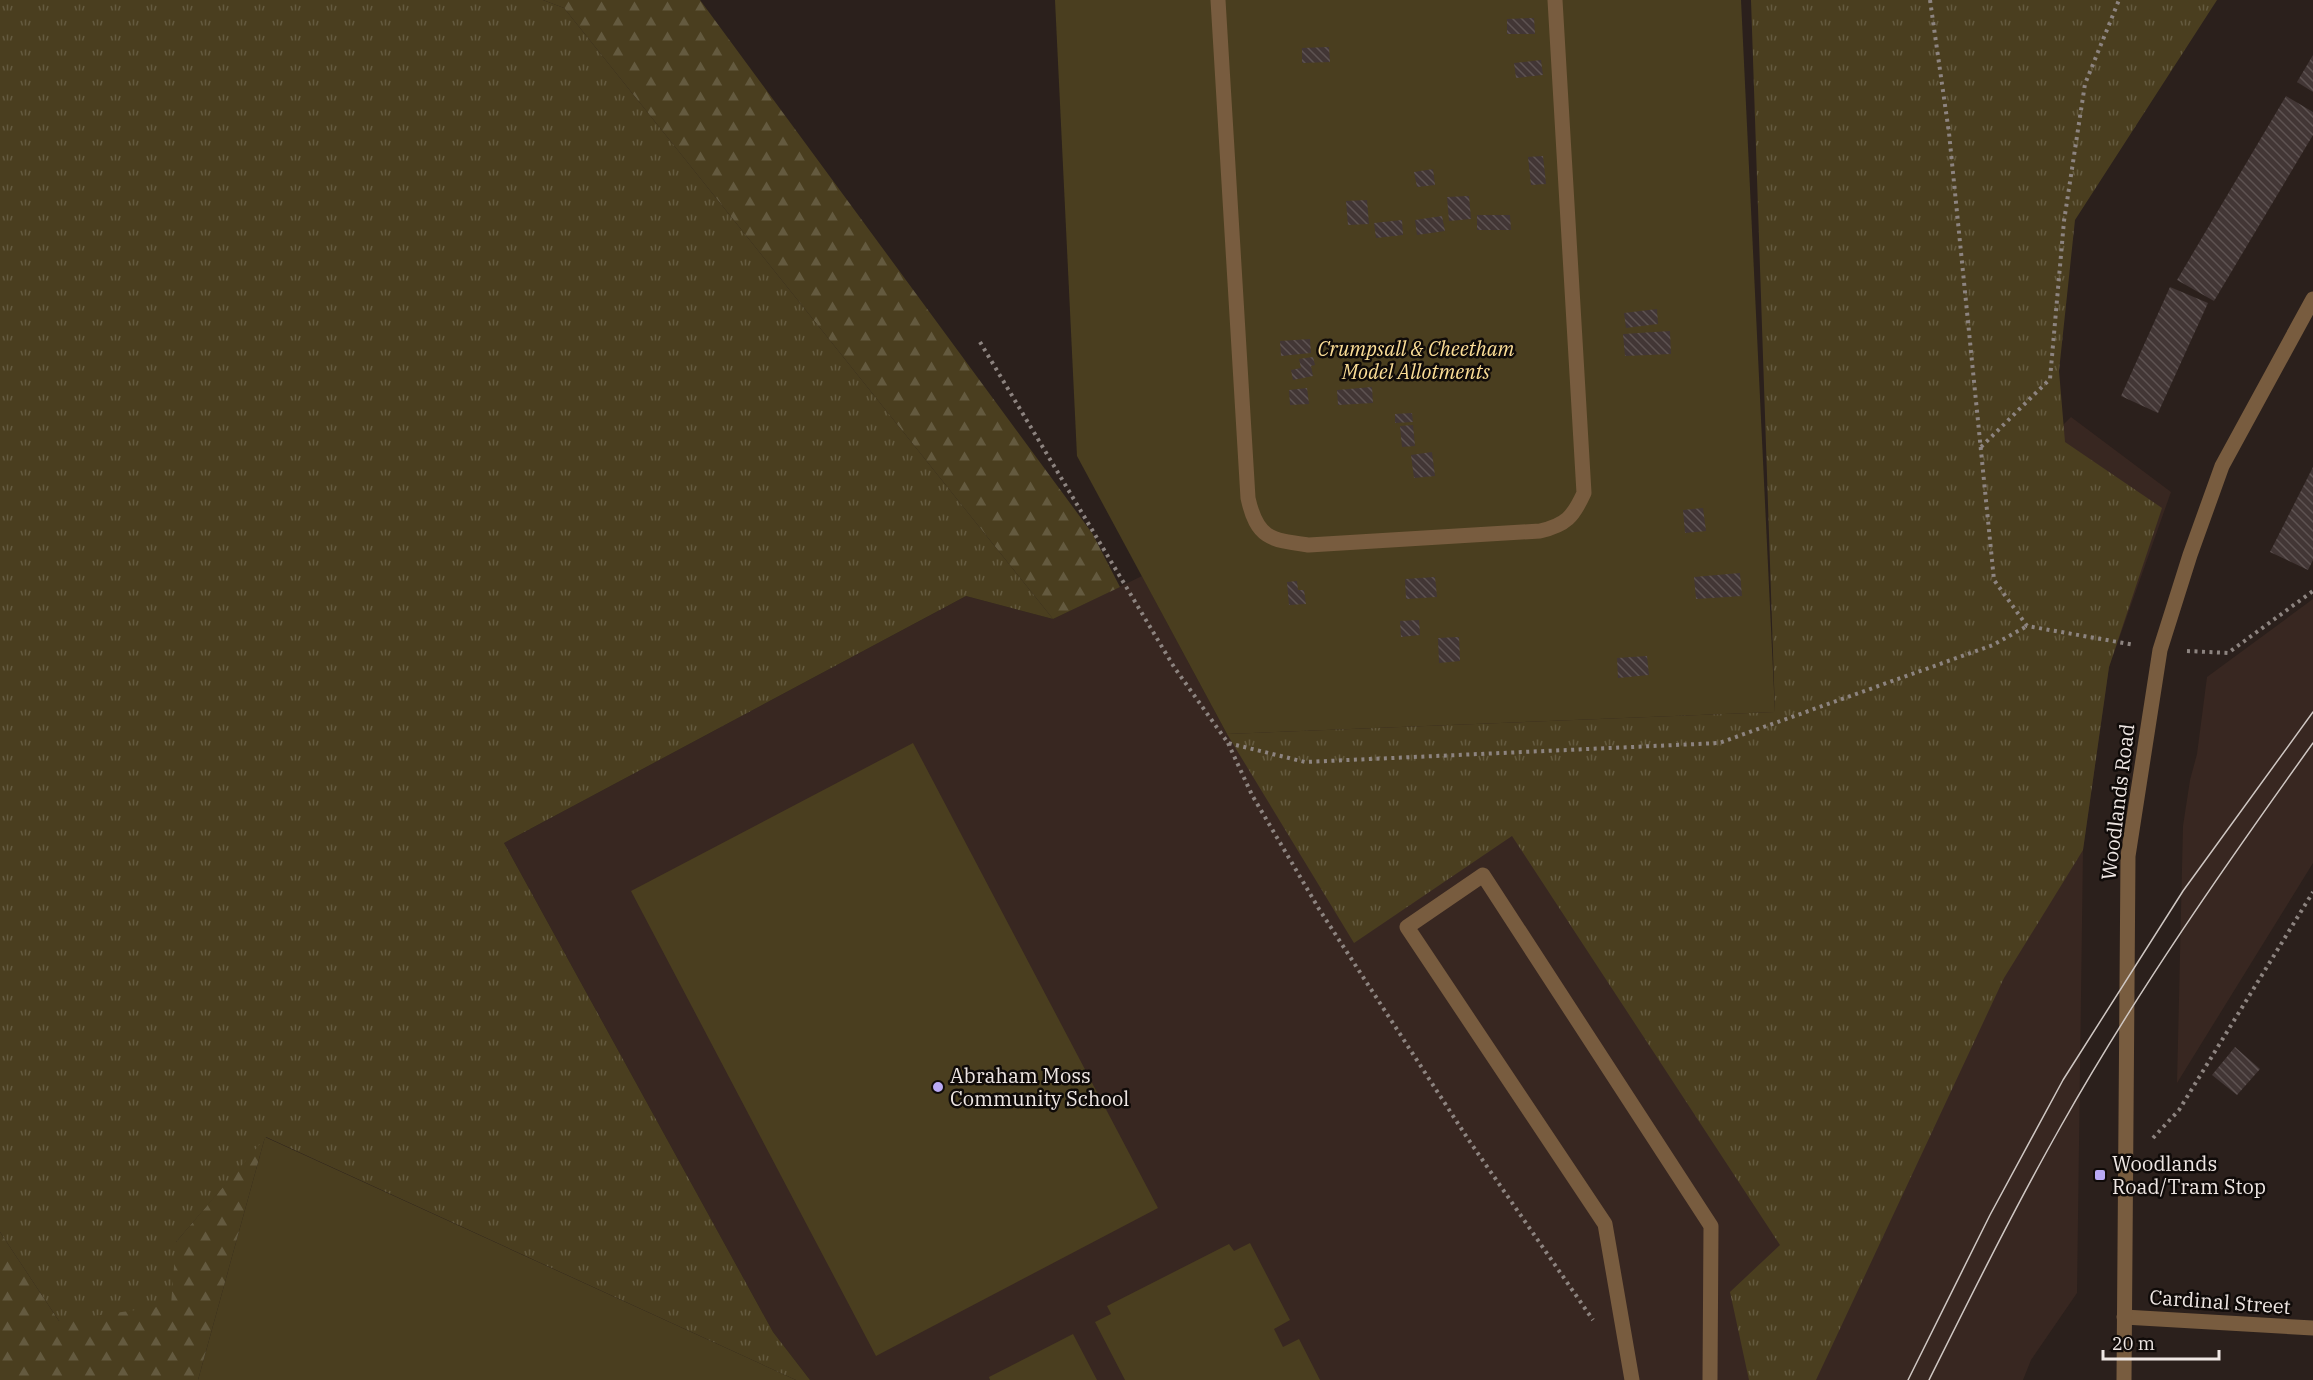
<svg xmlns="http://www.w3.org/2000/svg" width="2313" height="1380" font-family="'IBM Plex Serif',serif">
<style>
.built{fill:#382721}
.green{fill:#4a3e1f}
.forest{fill:url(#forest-firs)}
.park{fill:url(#park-tufts)}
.building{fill:url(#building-back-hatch)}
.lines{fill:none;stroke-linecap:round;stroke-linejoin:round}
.path{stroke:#8d8480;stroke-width:4;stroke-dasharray:3 4.5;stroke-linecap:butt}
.minor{stroke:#785c3f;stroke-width:15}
.tram{stroke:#cfc7c3;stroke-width:1.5}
.poi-dot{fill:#baaaf6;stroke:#100b09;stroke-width:2}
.labels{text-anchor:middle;stroke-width:5;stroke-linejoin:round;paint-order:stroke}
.park-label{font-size:20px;font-style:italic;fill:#fcde97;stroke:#100b09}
.street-label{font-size:20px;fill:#efe7e4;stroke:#100b09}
.poi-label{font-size:20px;fill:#efe7e4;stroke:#100b09;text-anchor:start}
</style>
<defs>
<pattern id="forest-firs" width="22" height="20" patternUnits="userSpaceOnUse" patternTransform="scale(1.5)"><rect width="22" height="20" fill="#4a3e1f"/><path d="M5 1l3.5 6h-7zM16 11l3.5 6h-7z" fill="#645a3f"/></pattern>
<pattern id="park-tufts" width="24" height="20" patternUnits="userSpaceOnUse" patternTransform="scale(1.5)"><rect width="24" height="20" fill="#4a3e1f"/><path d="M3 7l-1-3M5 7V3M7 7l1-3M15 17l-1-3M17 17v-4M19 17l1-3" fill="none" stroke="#645a3f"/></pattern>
<pattern id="building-back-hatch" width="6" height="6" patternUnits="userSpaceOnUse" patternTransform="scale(1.5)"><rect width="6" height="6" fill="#423635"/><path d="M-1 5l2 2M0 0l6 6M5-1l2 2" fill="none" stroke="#5e5352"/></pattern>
</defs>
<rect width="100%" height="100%" fill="#2b201c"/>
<!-- built -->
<g class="built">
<polygon points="2071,417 2171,492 2109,667 2083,850 2077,1293 2031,1360 2023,1380 810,1380 773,1332 504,843 966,596 1053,619 1142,576 1227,734 1775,712"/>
<polygon points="2313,599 2313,863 2177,1083 2183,826 2190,780 2197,754 2207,677"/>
</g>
<!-- green -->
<g class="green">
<polygon points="1055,0 1741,0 1775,712 1227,734 1077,456"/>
<polygon points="913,743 1158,1208 876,1356 631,891"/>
<polygon points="265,1137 796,1380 198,1380"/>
<polygon points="1250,1243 1290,1320 1274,1329 1283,1347 1299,1339 1320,1380 1125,1380 1095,1322 1111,1314 1107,1306 1229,1244 1234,1251"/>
<polygon points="1073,1334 1097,1380 990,1380 989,1377"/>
</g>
<!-- forest -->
<g class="forest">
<polygon points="543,0 700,0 1092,533 1120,587 1053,619 564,8"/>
<polygon points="265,1137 198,1380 0,1380 0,1232 59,1321 176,1242"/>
</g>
<!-- park -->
<g class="park">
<polygon points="0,0 543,0 564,8 1053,619 966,596 504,843 773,1332 810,1380 796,1380 266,1137 176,1242 171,1305 59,1321 0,1232"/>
<polygon points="1751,0 2217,0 2075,220 2059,371 2065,442 2162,508 2109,667 2083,850 2004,978 1816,1380 1749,1380 1730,1292 1780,1245 1512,836 1354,943 1227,734 1775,712"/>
</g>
<!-- building -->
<g class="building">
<polygon points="1534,18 1535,34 1507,34 1507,19"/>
<polygon points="1329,47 1330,62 1302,63 1302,48"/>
<polygon points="2313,55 2313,92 2297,82"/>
<polygon points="1541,60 1543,75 1516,78 1514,63"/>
<polygon points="2286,96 2313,112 2313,135 2214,301 2177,280"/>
<polygon points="1543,156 1546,184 1531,185 1528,157"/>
<polygon points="1433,169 1435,185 1417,187 1414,172"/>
<polygon points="1469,196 1471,219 1449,221 1447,197"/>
<polygon points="1367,200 1369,224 1348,225 1346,201"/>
<polygon points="1477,215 1510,215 1511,230 1477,230"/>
<polygon points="1442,216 1445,231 1417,235 1415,220"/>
<polygon points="1402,220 1403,235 1376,238 1374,223"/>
<polygon points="2170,287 2208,303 2158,413 2121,396"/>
<polygon points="1657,309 1658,324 1626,328 1624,313"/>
<polygon points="1670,331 1671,354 1625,356 1623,334"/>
<polygon points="1310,339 1311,353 1281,356 1280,341"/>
<polygon points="1313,357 1315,365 1311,366 1313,376 1293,380 1291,370 1301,368 1299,359"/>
<polygon points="1372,387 1373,403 1338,405 1337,390"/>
<polygon points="1307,388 1309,404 1290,405 1289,390"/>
<polygon points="1412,413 1413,422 1395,423 1395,414"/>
<polygon points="1413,425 1415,446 1402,447 1400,426"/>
<polygon points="1432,452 1435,476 1414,478 1411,455"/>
<polygon points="2313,467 2313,560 2308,570 2270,552"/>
<polygon points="1703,508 1706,531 1685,533 1683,510"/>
<polygon points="1740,573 1742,596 1696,599 1694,577"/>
<polygon points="1435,577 1437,597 1406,599 1405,579"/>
<polygon points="1297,581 1298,590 1304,590 1306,604 1289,605 1287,582"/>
<polygon points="1419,620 1420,635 1401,637 1400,621"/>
<polygon points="1459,637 1460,661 1439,663 1438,638"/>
<polygon points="1647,656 1649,675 1618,678 1617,658"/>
<polygon points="2235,1047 2260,1069 2237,1095 2212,1075"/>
</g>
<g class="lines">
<!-- path -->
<g class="path">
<polyline points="1930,0 1949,133 1994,580 2027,626 2135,645"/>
<polyline points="980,342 1174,667 1228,743 1305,762 1719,743 1993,645 2027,626"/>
<polyline points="1981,447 2050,379 2064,221 2085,84 2119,0"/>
<polyline points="2187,651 2228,653 2313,591"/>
<polyline points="1228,743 1252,795 1319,909 1468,1139 1593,1320"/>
<polyline points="2153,1138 2179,1110 2313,892"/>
</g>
<!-- minor -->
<g class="minor">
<path d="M1218,0L1248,498C1257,539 1271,540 1309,545L1540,531C1566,525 1573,517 1584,493L1555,0"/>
<polyline points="2124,1317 2313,1328"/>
<polyline points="1632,1380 1605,1224 1407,927 1483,875 1711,1226 1710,1380"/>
<polyline points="2124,1380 2128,856 2160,650 2190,555 2222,466 2313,299"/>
</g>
<!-- tram -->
<g class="tram">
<polyline points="1908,1380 1990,1215 2063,1080 2183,891 2313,712"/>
<path d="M1929,1380C1972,1294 2014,1209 2061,1126C2136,993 2224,867 2313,743"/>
</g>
</g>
<!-- markers -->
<g class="poi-dot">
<circle cx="938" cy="1087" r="6"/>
<rect x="2094" y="1169" width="12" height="12" rx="3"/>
</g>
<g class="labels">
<!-- park labels -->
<g class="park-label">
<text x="1416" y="356">Crumpsall &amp; Cheetham<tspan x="1416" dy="23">Model Allotments</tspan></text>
</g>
<!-- street labels -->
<g class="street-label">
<text transform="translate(2118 802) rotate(-83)" y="7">Woodlands Road</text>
<text transform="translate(2220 1302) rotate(4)" y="7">Cardinal Street</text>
</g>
<!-- poi labels -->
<g class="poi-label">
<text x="950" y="1083">Abraham Moss<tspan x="950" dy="23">Community School</tspan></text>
<text x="2112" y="1171">Woodlands<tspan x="2112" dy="23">Road/Tram Stop</tspan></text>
</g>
</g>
<!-- scale -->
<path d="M2103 1350v9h116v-9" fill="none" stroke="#efe7e4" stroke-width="3"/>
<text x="2112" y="1350" font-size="18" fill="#efe7e4" stroke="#100b09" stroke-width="4.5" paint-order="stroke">20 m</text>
</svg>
